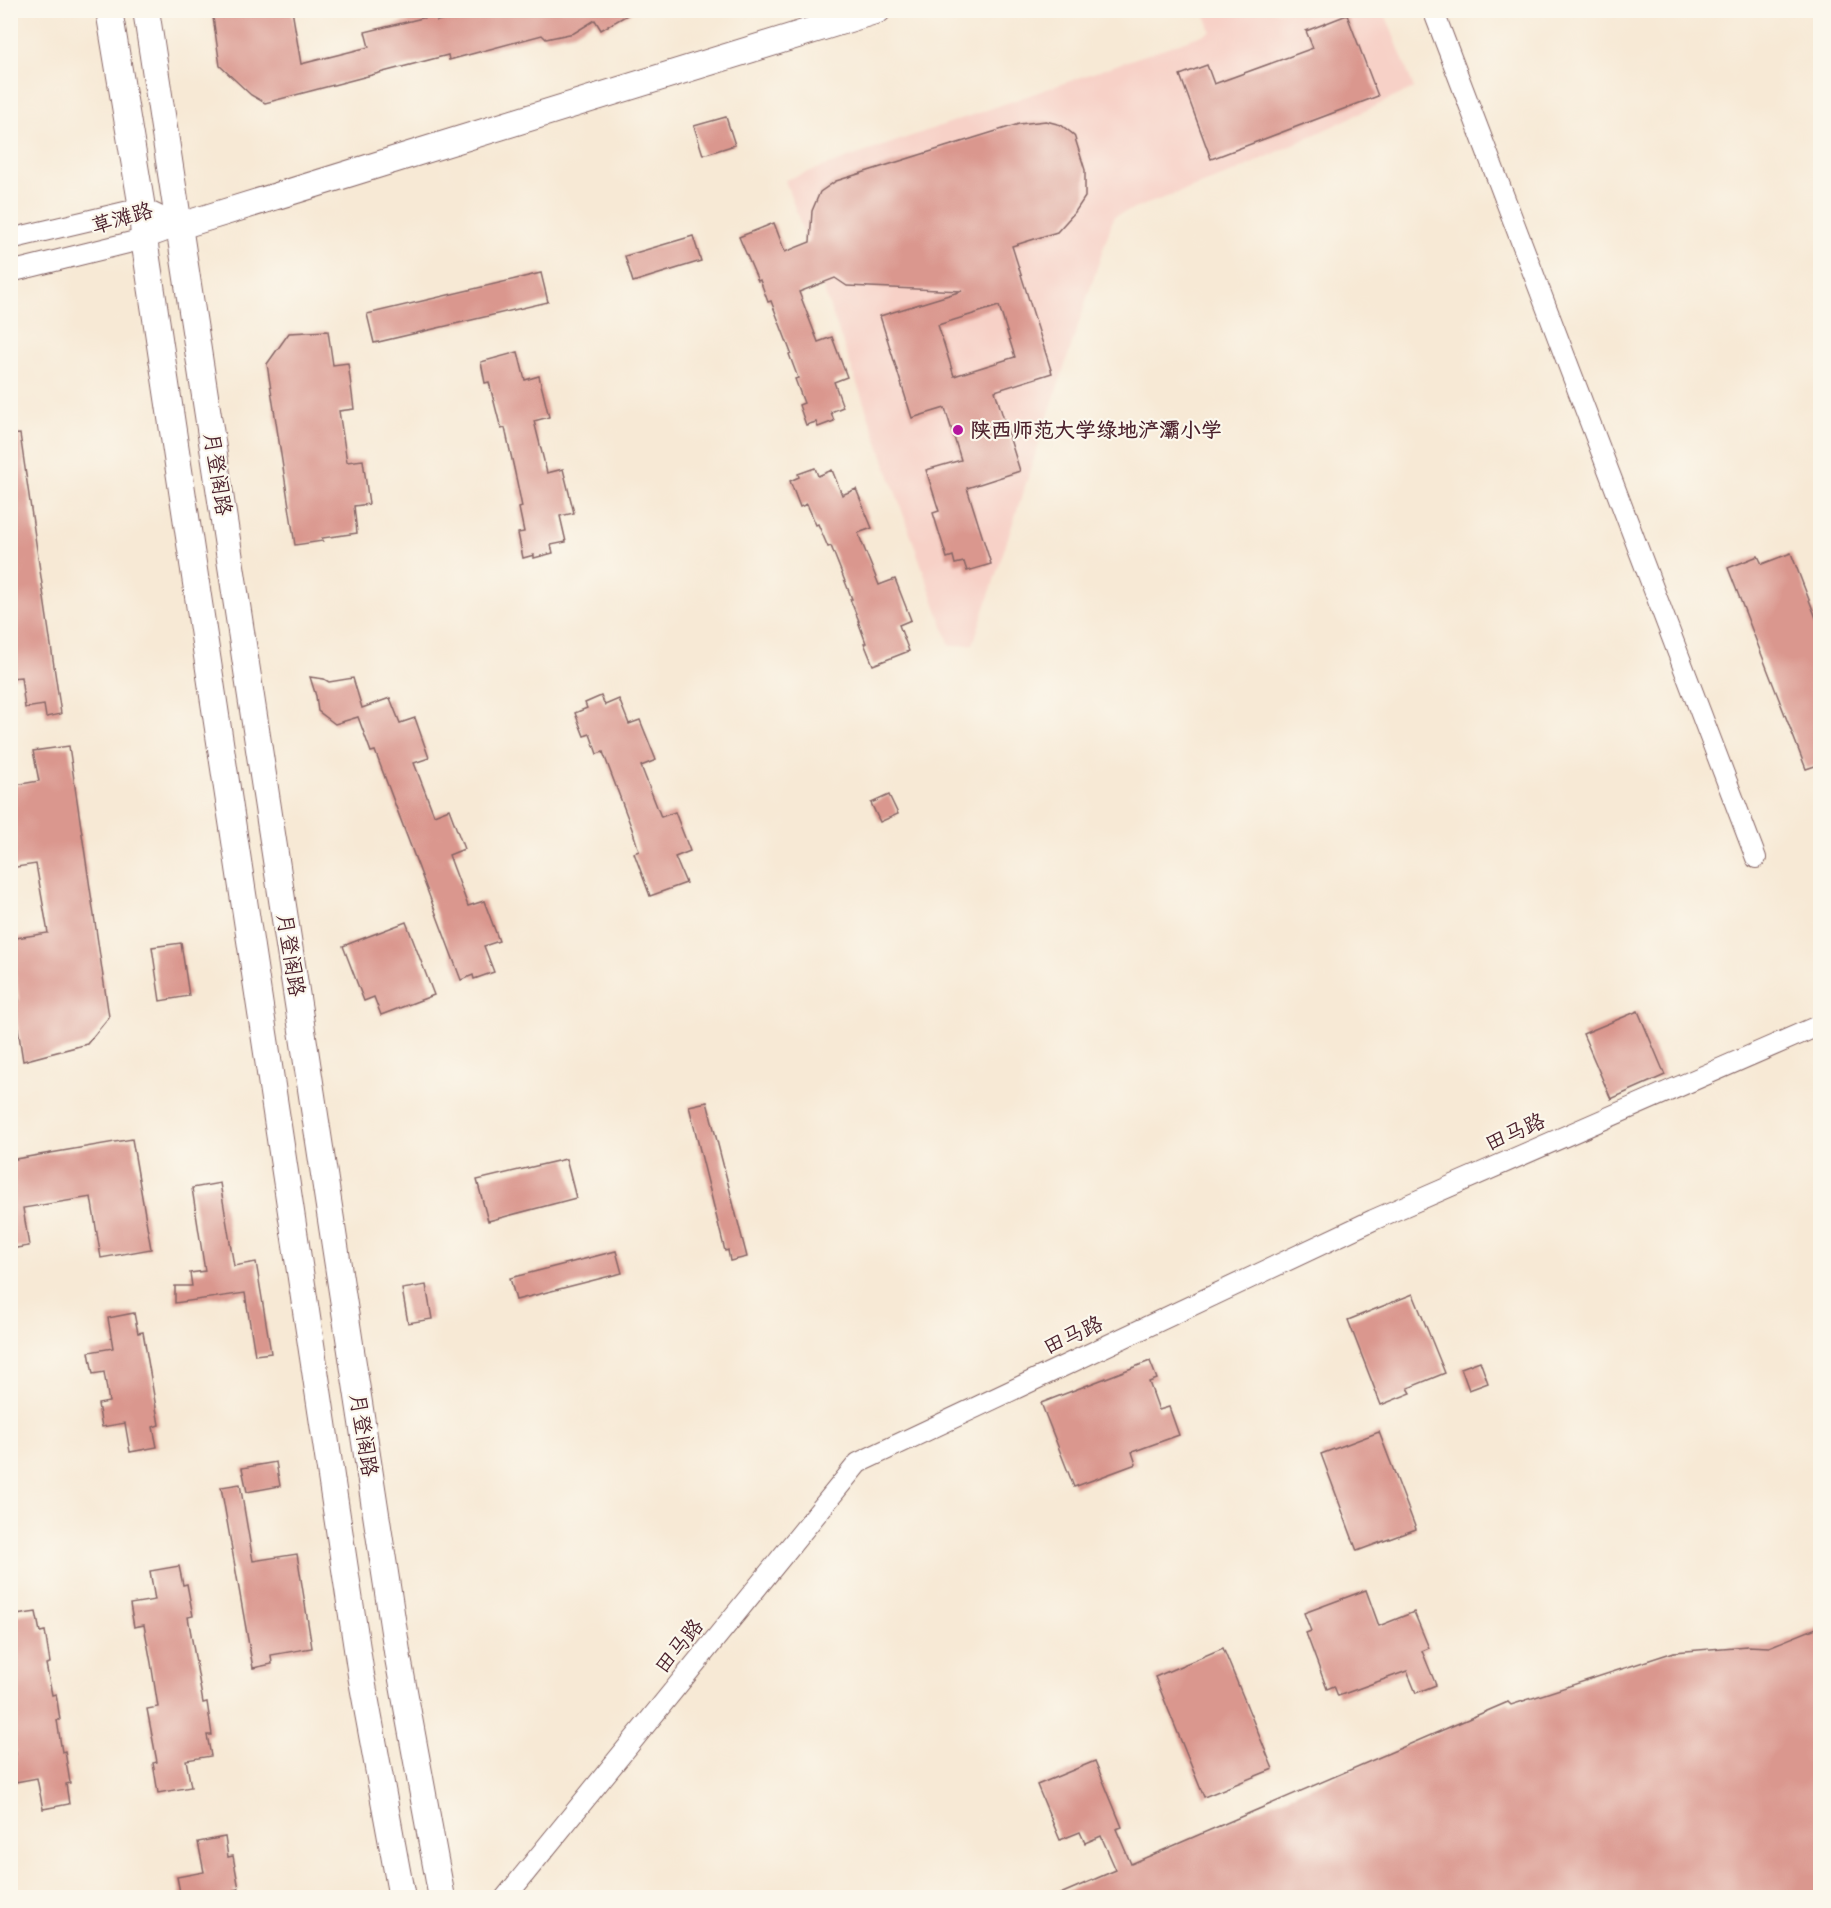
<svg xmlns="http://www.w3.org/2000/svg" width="1831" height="1908" font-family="Caveat,'LXGW WenKai TC',sans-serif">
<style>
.built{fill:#f7d1c7}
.building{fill:#da978e;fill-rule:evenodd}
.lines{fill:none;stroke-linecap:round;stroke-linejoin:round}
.minor-casing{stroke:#876666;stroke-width:22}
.major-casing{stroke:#876666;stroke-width:28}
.minor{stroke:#fff;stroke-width:20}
.major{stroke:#fff;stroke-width:26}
.poi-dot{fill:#b5179e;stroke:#fbf7ec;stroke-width:2}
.labels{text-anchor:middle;stroke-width:4.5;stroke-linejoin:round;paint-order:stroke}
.street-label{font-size:21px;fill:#4a1f2b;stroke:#fbf7ec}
.poi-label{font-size:21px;font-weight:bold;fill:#4a1f2b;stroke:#fbf7ec;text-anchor:start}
</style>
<rect width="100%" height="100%" fill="#fbf7ec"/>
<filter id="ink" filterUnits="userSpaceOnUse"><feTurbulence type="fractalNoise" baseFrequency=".0167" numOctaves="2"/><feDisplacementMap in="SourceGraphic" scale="12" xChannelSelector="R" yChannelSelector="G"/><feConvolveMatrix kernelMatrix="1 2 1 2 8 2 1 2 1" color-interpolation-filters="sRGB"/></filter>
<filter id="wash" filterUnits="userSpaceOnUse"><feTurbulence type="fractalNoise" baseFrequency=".008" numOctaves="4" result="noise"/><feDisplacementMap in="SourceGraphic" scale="24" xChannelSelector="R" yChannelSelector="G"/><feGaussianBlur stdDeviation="1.35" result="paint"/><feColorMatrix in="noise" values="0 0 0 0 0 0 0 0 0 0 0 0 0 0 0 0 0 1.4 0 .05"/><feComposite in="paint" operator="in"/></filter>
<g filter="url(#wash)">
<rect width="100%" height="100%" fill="#f7e9d5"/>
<!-- built -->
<polygon class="built" points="1204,11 1384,11 1414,88 1230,174 1114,216 973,644 950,646 785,180 1211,32"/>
<g id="blocks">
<!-- building -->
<g class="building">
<polygon points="212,10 292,10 301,64 369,47 365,32 435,15 437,21 477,10 636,10 601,30 595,20 574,33 546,39 542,35 449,60 448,55 265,103 251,95 220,66"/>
<polygon points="1347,15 1378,96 1211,159 1180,75 1207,65 1214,84 1313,48 1306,31"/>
<polygon points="726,117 735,145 703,155 694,126"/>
<path d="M1046,121L1061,125L1074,135L1085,170V197L1075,212L1057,232L1012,246L1052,373L995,391L1020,471L967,488L991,564L967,571L964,562L955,564L953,556L947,558L933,513L939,511L926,470L961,460L945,408L912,418L880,316L962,291L847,286L835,278L799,292L818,342L832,337L847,377L834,382L843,407L831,412L834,421L818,427L816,422L806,425L799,405L804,403L795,379L798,378L789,354L791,353L771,301L768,302L760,280L758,281L739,237L774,223L785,252L810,242L812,211L820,192L836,181L1019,124ZM999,306L1015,357L954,376L938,325Z"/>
<polygon points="693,236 701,261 633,282 625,256"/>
<polygon points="541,273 548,302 374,343 367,314"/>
<polygon points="328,331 333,365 348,363 354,409 339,411 347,462 363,460 369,504 354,506 357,533 322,538 323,541 295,545 267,364 289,333"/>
<polygon points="518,352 525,380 539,376 549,417 534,421 547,473 563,469 574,513 560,516 566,542 551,545 553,553 534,558 534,555 523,558 518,533 524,532 519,508 522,507 517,482 505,428 501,429 489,382 485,383 481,362"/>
<polygon points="20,434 61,714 46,717 44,705 25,708 21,677 10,678 10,435"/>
<polygon points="815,468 818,476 832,470 842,495 856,489 872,528 858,533 879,585 895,579 911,620 899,625 909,651 873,665 864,643 866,643 858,621 859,621 850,599 852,599 831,546 828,547 818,524 816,525 807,504 800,507 790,481 799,477 798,474"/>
<polygon points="1791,553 1821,631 1821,764 1806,769 1728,568 1758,556 1762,564"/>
<polygon points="310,677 324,679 329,682 353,678 362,708 390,698 400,723 415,718 429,758 414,763 434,815 449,809 464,849 449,855 468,906 484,901 499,941 484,946 494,972 474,979 473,975 461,980 375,751 371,752 358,717 335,724 318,711 316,696"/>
<polygon points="601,696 605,705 619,699 629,724 640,720 656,760 641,766 661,817 675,812 690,851 675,857 686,883 650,896 634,853 639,851 632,829 603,752 597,754 590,734 584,736 575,713 587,708 585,703"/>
<polygon points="69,746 109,1017 87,1044 23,1061 14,1002 19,1001 10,939 48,933 36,864 10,868 10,786 39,781 33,751"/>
<polygon points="889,795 898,814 880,822 871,803"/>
<polygon points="406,922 434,995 381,1015 374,997 364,1001 343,946"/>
<polygon points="181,943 189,996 160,1001 152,947"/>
<polygon points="1638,1011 1665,1075 1611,1099 1583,1034"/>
<polygon points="707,1102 747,1257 730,1261 728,1250 725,1251 689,1106"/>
<polygon points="132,1139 151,1249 101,1258 91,1197 23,1208 29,1246 10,1249 10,1160"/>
<polygon points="566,1159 576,1198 488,1221 477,1180"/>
<polygon points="220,1183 234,1266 256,1262 271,1353 255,1355 245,1293 175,1303 175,1286 192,1286 190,1273 205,1271 192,1188"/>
<polygon points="616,1251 622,1273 516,1300 510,1278"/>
<polygon points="426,1285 432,1319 408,1323 402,1289"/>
<polygon points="1413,1294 1445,1373 1408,1388 1411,1393 1381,1405 1348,1320"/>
<polygon points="134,1313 138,1333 143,1332 159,1425 153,1427 157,1447 130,1452 125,1423 102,1427 98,1404 109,1402 104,1372 93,1374 89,1352 113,1348 108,1318"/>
<polygon points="1150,1361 1157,1379 1149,1382 1159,1410 1169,1407 1179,1435 1132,1452 1136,1464 1074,1487 1041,1403"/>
<polygon points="1480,1361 1488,1383 1469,1390 1461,1368"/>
<polygon points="1379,1432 1416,1529 1357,1551 1321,1454"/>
<polygon points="276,1462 280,1486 247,1492 242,1468"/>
<polygon points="240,1484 253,1561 297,1554 312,1648 271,1655 272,1664 253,1668 221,1487"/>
<polygon points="179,1566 183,1585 187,1584 193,1616 188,1617 203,1703 207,1702 212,1735 207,1735 211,1756 186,1760 191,1787 158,1793 153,1763 157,1762 147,1709 158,1707 151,1663 144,1625 134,1627 130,1604 155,1600 150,1571"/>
<polygon points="1366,1590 1379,1626 1414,1612 1429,1648 1422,1651 1436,1685 1416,1693 1407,1671 1338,1696 1334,1686 1327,1689 1306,1633 1311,1631 1304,1613"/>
<polygon points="36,1612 40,1632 45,1631 50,1663 46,1664 52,1695 56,1694 60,1720 57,1720 62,1752 65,1751 70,1783 66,1784 69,1804 43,1809 37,1778 10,1783 10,1755 16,1754 10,1723 10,1646 14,1646 10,1616"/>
<polygon points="1821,1626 1821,1898 1051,1898 1116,1870 1101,1836 1085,1843 1080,1832 1060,1840 1037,1785 1095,1761 1122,1827 1116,1829 1131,1864 1508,1702 1511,1705 1674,1652 1747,1646 1769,1647"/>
<polygon points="1223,1648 1273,1769 1204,1797 1155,1677"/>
<polygon points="225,1837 228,1857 233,1856 239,1889 234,1890 236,1898 181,1898 177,1877 204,1872 198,1842"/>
</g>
</g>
</g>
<g filter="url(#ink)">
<use href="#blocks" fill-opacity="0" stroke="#876666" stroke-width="1.5"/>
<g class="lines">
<defs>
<g id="minor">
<polyline points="1433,10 1756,858"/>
<polyline points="10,239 142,208 180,226"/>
<polyline points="10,272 144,239 180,226"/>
<polyline points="505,1898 858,1463 1373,1220 1820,1025"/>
</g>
<g id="major">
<polyline points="109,10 142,208 144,239 361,1675 402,1898"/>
<polyline points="146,10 398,1658 442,1898"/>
<polyline points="180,226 878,10"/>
</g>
</defs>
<!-- minor casing -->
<use href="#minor" class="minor-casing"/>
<!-- major casing -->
<use href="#major" class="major-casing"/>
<!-- minor -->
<use href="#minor" class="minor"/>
<!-- major -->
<use href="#major" class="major"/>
</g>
</g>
<!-- markers -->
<circle class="poi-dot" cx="958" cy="430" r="6"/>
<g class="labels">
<!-- street labels -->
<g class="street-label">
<text transform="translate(122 218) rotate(-16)" y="7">草滩路</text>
<text transform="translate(218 474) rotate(81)" y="7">月登阁路</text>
<text transform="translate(291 955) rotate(81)" y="7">月登阁路</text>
<text transform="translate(1515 1132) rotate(-24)" y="7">田马路</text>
<text transform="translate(1073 1335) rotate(-25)" y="7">田马路</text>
<text transform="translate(364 1435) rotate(81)" y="7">月登阁路</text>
<text transform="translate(679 1646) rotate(-51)" y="7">田马路</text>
</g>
<!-- poi labels -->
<g class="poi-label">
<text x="970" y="437">陕西师范大学绿地浐灞小学</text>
</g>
</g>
<!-- margin -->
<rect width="1831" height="1908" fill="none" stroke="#fbf7ec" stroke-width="36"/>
</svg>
